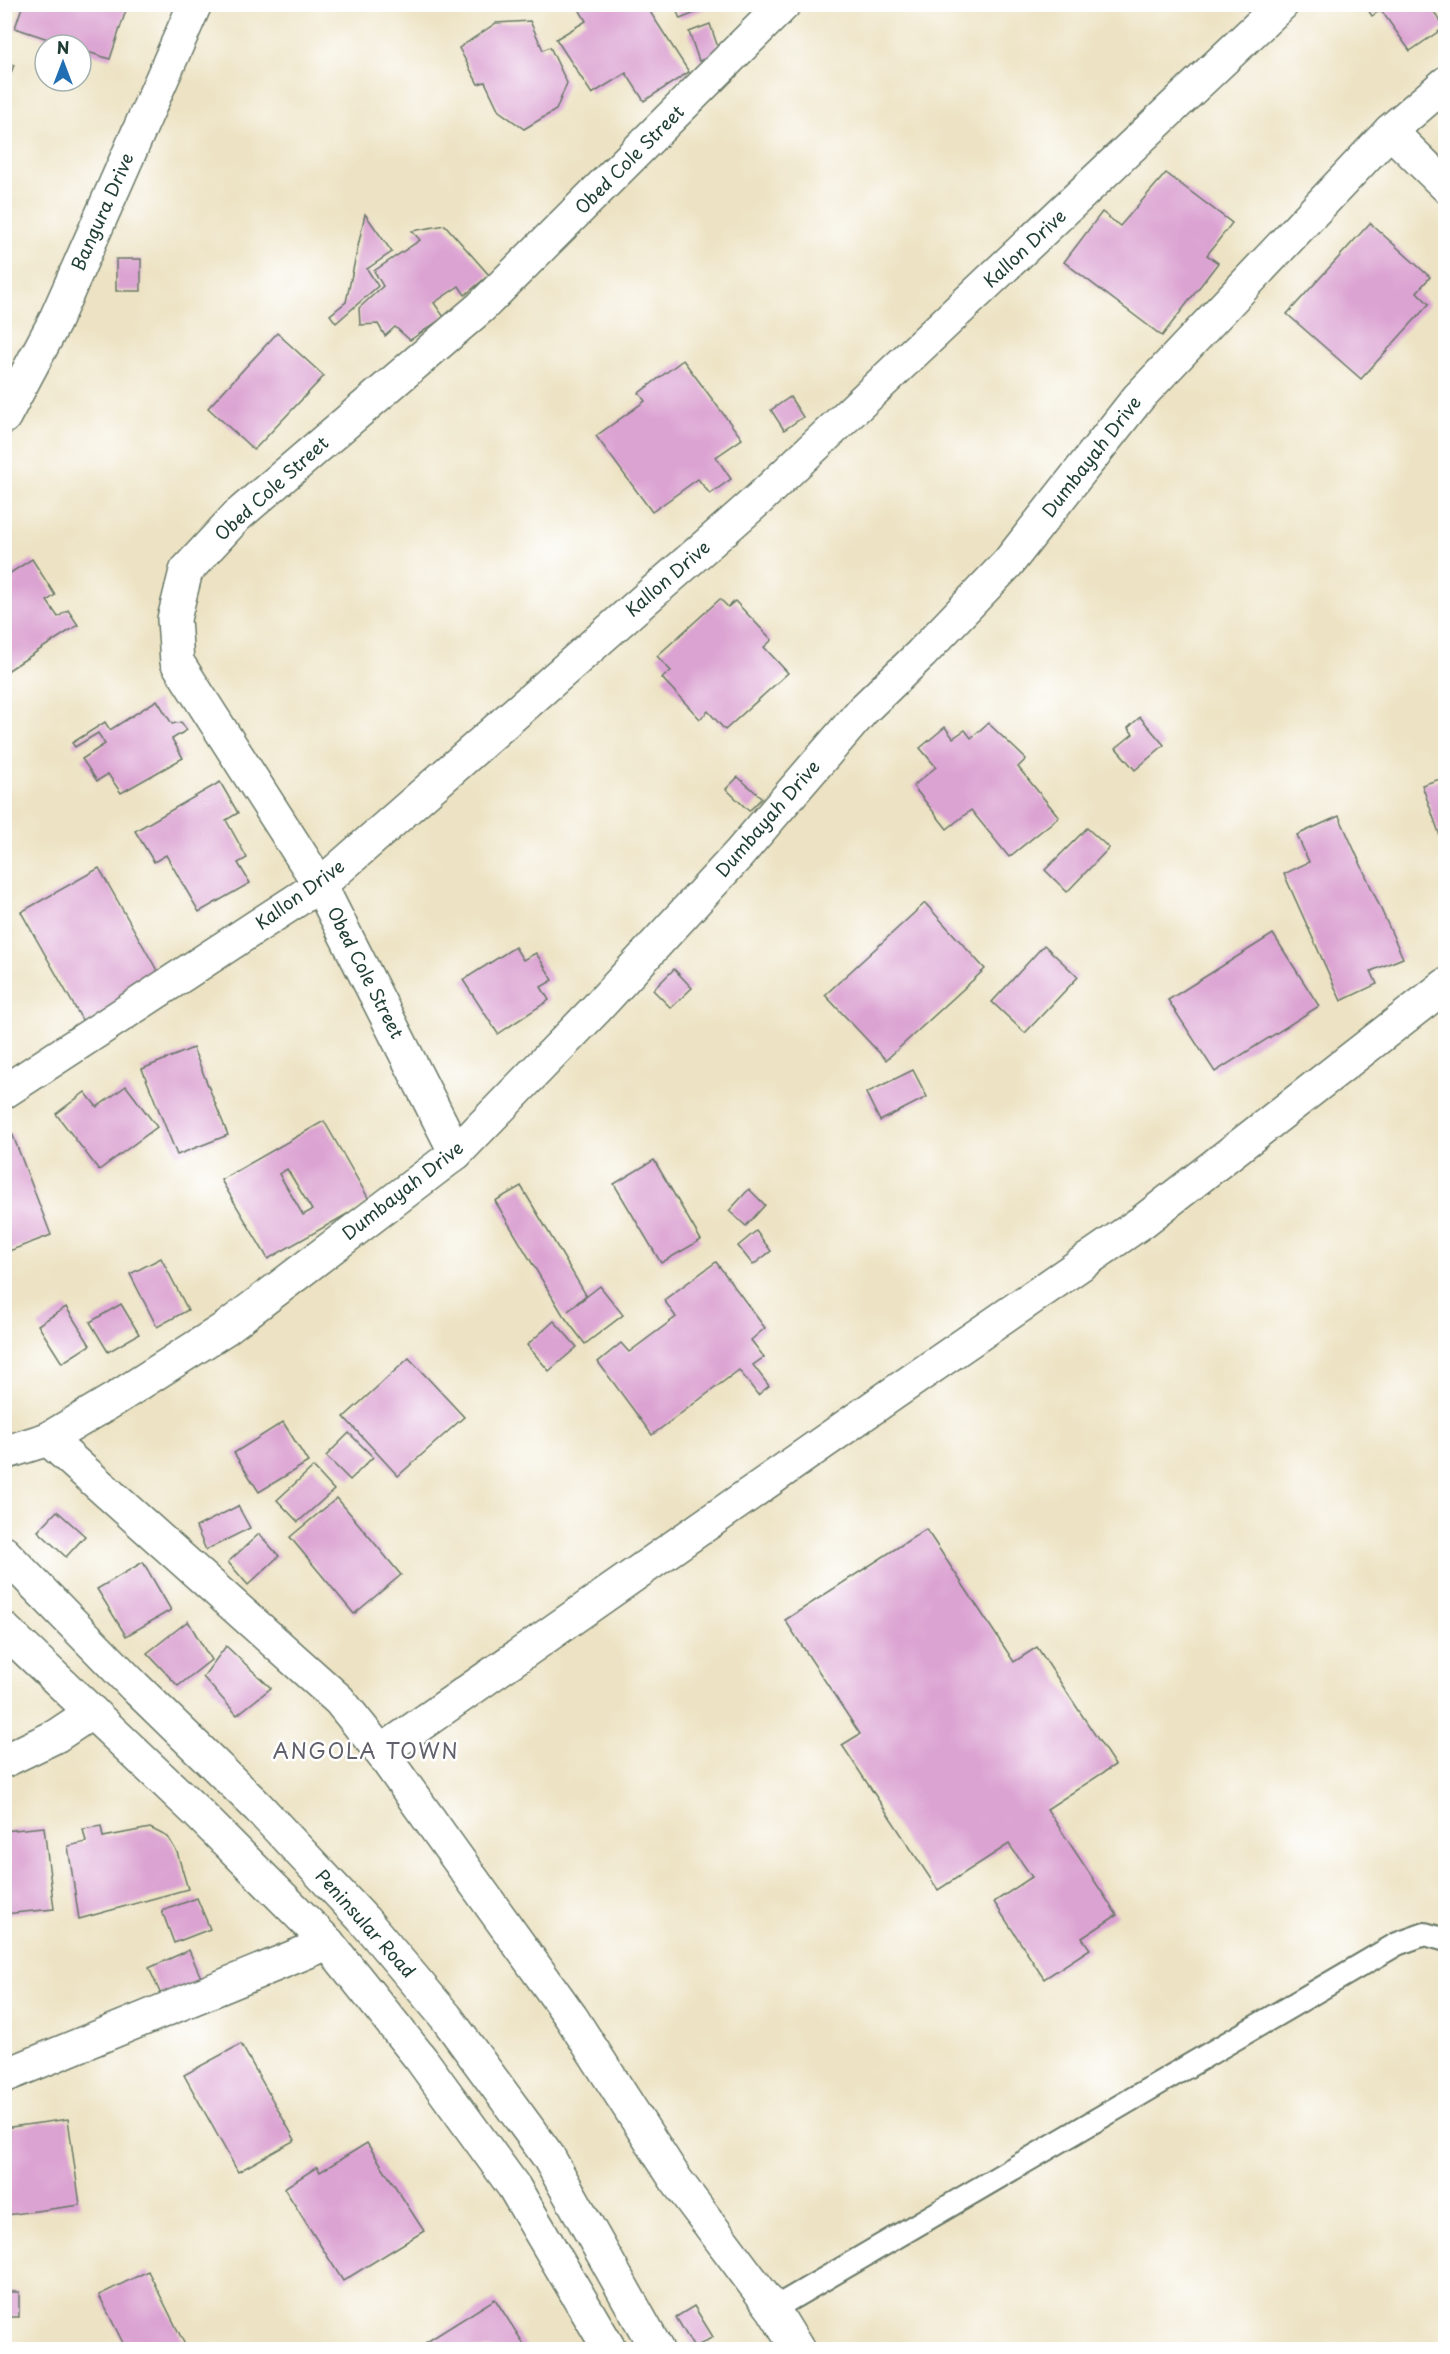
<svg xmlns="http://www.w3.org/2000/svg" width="1450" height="2354" font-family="'Playpen Sans',sans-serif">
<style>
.building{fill:#dba3d2;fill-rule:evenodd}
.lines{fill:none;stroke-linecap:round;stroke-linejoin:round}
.lane-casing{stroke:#677766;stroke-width:26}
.street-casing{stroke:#677766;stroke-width:36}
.primary-casing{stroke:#677766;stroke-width:36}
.lane{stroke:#fff;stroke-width:22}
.street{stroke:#fff;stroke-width:33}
.primary{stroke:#fff;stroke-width:33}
.labels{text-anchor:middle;stroke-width:5;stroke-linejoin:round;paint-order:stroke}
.street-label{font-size:18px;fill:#1f3d34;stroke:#fff}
.quarter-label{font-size:21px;letter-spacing:1.5px;fill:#61616b;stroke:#fff}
</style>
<rect width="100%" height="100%" fill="#fff"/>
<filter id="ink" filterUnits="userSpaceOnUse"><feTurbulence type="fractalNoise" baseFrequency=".0167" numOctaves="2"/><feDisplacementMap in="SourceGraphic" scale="12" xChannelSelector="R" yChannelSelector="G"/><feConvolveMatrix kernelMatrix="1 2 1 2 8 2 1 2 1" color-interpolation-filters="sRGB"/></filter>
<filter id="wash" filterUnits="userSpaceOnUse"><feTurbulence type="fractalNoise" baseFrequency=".008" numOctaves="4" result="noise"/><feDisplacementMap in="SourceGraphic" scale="24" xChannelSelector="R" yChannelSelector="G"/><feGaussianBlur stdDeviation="1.35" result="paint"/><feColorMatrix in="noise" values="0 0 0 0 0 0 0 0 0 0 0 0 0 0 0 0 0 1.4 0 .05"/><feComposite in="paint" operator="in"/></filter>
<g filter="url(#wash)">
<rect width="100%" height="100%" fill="#ede3c4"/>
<g id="blocks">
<!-- building -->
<g class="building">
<polygon points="23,4 128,4 110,59 81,50 81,45 66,45 15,28"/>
<polygon points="576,4 645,4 689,72 644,101 626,73 592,94 556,39 586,21"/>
<polygon points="674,4 715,4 715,5 680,19"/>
<polygon points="1364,4 1444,4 1434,12 1445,27 1410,51 1381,10 1372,16"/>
<polygon points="530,21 543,50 550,47 567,83 556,110 524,129 499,111 485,82 478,84 459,48 496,23"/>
<polygon points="710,24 720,53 699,61 689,32"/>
<polygon points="4,61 14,65 5,89 4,89"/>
<polygon points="1166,173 1232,223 1207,255 1218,263 1162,336 1064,262 1102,212 1120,226"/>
<polygon points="365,214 392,252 367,269 378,286 336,323 330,315 346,302"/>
<polygon points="1370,223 1430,277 1417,292 1429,304 1361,379 1287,314"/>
<polygon points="445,225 489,275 465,295 459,286 434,303 444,317 410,340 395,327 385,336 378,324 360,325 359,308 383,286 374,271 420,240 412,231"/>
<rect x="116" y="259" width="25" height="32"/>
<polygon points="277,333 324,376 254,450 208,408"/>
<polygon points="683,360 742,439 716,457 731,479 710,494 698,479 652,512 596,436 645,401 639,393"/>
<polygon points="790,397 803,417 784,430 771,410"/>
<polygon points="32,559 55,595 47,601 58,617 68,610 78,625 4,673 4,577"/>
<polygon points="720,599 728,607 735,601 772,640 764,647 788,673 725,730 708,711 700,719 662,678 671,671 657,656"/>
<polygon points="157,700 172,724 181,722 187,730 172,739 183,758 121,793 108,774 97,781 82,759 105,744 98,733 75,747 72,743 105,722 110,730"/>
<polygon points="1140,717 1164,745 1135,770 1116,748 1133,734 1128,728"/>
<polygon points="988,723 1026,759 1018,767 1059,817 1009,857 971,810 947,829 913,786 936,767 920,748 945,727 953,738 965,730 971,738"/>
<polygon points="738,777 762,798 749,811 726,789"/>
<polygon points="1446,777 1446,850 1445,850 1422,785"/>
<polygon points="220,782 238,813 226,820 247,858 238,863 250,883 199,912 166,855 154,862 135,831"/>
<polygon points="1339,816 1403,958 1371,971 1377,984 1341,1001 1284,874 1309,862 1297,835"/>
<polygon points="1087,828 1109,848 1067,892 1045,870"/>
<polygon points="99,868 163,981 85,1025 21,912"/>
<polygon points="925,903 985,969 886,1060 825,995"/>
<polygon points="1273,934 1319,1006 1215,1072 1168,1000"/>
<polygon points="1044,945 1078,977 1025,1033 992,1002"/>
<polygon points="515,947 523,960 536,953 553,980 541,987 549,1000 498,1034 463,980"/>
<polygon points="674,969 692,988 671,1008 653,990"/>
<polygon points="193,1048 228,1135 177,1155 142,1069"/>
<polygon points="913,1070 927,1097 880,1121 866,1093"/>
<polygon points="126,1086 157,1127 99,1170 56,1114 85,1092 97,1107"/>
<path d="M324,1121L370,1201L268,1259L221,1180ZM287,1169L312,1210L303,1215L279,1174Z"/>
<polygon points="12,1133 51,1235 4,1253 4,1136"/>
<polygon points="654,1160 701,1240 661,1263 614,1184"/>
<polygon points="521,1186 586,1295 568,1311 600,1286 623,1315 585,1344 563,1315 495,1201"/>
<polygon points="749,1189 765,1205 746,1226 729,1211"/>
<polygon points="756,1231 771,1251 753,1265 738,1246"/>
<polygon points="161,1258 188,1310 157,1327 130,1274"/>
<polygon points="716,1262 765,1328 751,1340 764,1357 753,1365 769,1386 758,1395 739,1370 652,1435 598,1362 621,1343 629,1352 676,1317 664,1300"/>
<polygon points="121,1304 139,1334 108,1352 90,1322"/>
<polygon points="66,1307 90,1345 62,1363 38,1325"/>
<polygon points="554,1321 577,1347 549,1371 527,1345"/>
<polygon points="409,1358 464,1417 398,1476 344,1417"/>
<polygon points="283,1422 308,1462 259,1492 234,1453"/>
<polygon points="349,1433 373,1457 350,1480 326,1456"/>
<polygon points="313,1467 334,1490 298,1522 277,1500"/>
<polygon points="337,1498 401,1575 354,1614 290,1537"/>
<polygon points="238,1506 250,1528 206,1550 196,1527"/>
<polygon points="57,1511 85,1536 66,1557 38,1531"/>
<polygon points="926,1529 1014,1662 1037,1647 1115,1765 1047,1809 1117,1915 1082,1938 1090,1949 1044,1979 994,1902 1032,1877 1009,1844 938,1890 842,1745 860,1734 785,1620"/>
<polygon points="259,1534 279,1556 248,1585 228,1562"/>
<polygon points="143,1562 171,1610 126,1636 97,1589"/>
<polygon points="188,1621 211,1660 178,1686 147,1653"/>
<polygon points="226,1646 271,1688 237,1715 203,1677"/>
<polygon points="101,1826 103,1837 150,1828 168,1837 177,1852 188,1889 79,1919 68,1846 86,1842 83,1829"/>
<polygon points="44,1827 54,1909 4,1914 4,1831"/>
<polygon points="197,1898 210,1929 174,1943 162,1911"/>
<polygon points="189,1950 206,1989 166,2006 149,1968"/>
<polygon points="241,2044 295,2140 238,2172 184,2075"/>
<polygon points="68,2119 80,2205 7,2215 4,2197 4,2128"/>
<polygon points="367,2143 424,2231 343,2281 284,2188 317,2167 320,2172"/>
<polygon points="148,2271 187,2349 126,2349 99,2295"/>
<rect x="4" y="2292" width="15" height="25"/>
<polygon points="495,2299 527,2349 429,2349 425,2343"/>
<polygon points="694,2306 713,2337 694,2348 676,2317"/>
</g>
</g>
</g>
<g filter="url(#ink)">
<use href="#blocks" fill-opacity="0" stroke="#677766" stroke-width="1.5"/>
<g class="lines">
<defs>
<polyline id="lane" points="773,2309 1397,1944 1425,1934 1446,1940"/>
<g id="street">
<polyline points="1390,131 1446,186"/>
<polyline points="4,417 54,323 195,4"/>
<polyline points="4,1092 320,885 759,499 1282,4"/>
<polyline points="456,1153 320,885 177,662 174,619 186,571 237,516 481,307 784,4"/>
<polyline points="48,1439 339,1700 381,1752 571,2017 676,2180 773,2309 798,2350"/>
<polyline points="4,1453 48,1439 115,1399 226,1328 456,1153 595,1010 738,855 863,710 921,654 1008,563 1138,398 1390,131 1446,83"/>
<polyline points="381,1752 891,1395 1142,1222 1446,985"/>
<polyline points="4,1761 56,1736 92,1712"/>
<polyline points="4,2076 328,1943"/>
</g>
<g id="primary">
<polyline points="4,1553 135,1687 258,1807 364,1920 446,2017 548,2156 657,2350"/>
<polyline points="4,1629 197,1812 328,1943 421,2059 514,2187 610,2350"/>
</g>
</defs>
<!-- lane casing -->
<use href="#lane" class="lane-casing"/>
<!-- street casing -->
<use href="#street" class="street-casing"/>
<!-- primary casing -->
<use href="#primary" class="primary-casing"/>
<!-- lane -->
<use href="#lane" class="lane"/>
<!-- street -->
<use href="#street" class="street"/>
<!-- primary -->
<use href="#primary" class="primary"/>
</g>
</g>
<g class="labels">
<!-- street labels -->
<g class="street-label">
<text transform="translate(630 160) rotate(-45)" y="6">Obed Cole Street</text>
<text transform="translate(103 212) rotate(-66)" y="6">Bangura Drive</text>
<text transform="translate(1025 249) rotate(-43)" y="6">Kallon Drive</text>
<text transform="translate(1092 457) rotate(-52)" y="6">Dumbayah Drive</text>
<text transform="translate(272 489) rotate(-42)" y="6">Obed Cole Street</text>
<text transform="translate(668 579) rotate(-41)" y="6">Kallon Drive</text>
<text transform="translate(768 819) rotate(-49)" y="6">Dumbayah Drive</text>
<text transform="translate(300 895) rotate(-36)" y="6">Kallon Drive</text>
<text transform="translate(365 973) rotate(63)" y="6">Obed Cole Street</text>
<text transform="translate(403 1191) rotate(-38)" y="6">Dumbayah Drive</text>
<text transform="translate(365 1924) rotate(48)" y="6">Peninsular Road</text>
</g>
<!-- quarter labels -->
<g class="quarter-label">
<text x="366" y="1759">ANGOLA TOWN</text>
</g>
</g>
<!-- margin -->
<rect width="1450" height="2354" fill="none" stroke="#fff" stroke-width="24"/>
<!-- north arrow -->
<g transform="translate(63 63)"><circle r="28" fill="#ffffff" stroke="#a5b1ae" stroke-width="1.5"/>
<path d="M0-4.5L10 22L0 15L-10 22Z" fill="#1f6fb2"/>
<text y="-9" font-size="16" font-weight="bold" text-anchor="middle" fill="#1f3d34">N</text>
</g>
</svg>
